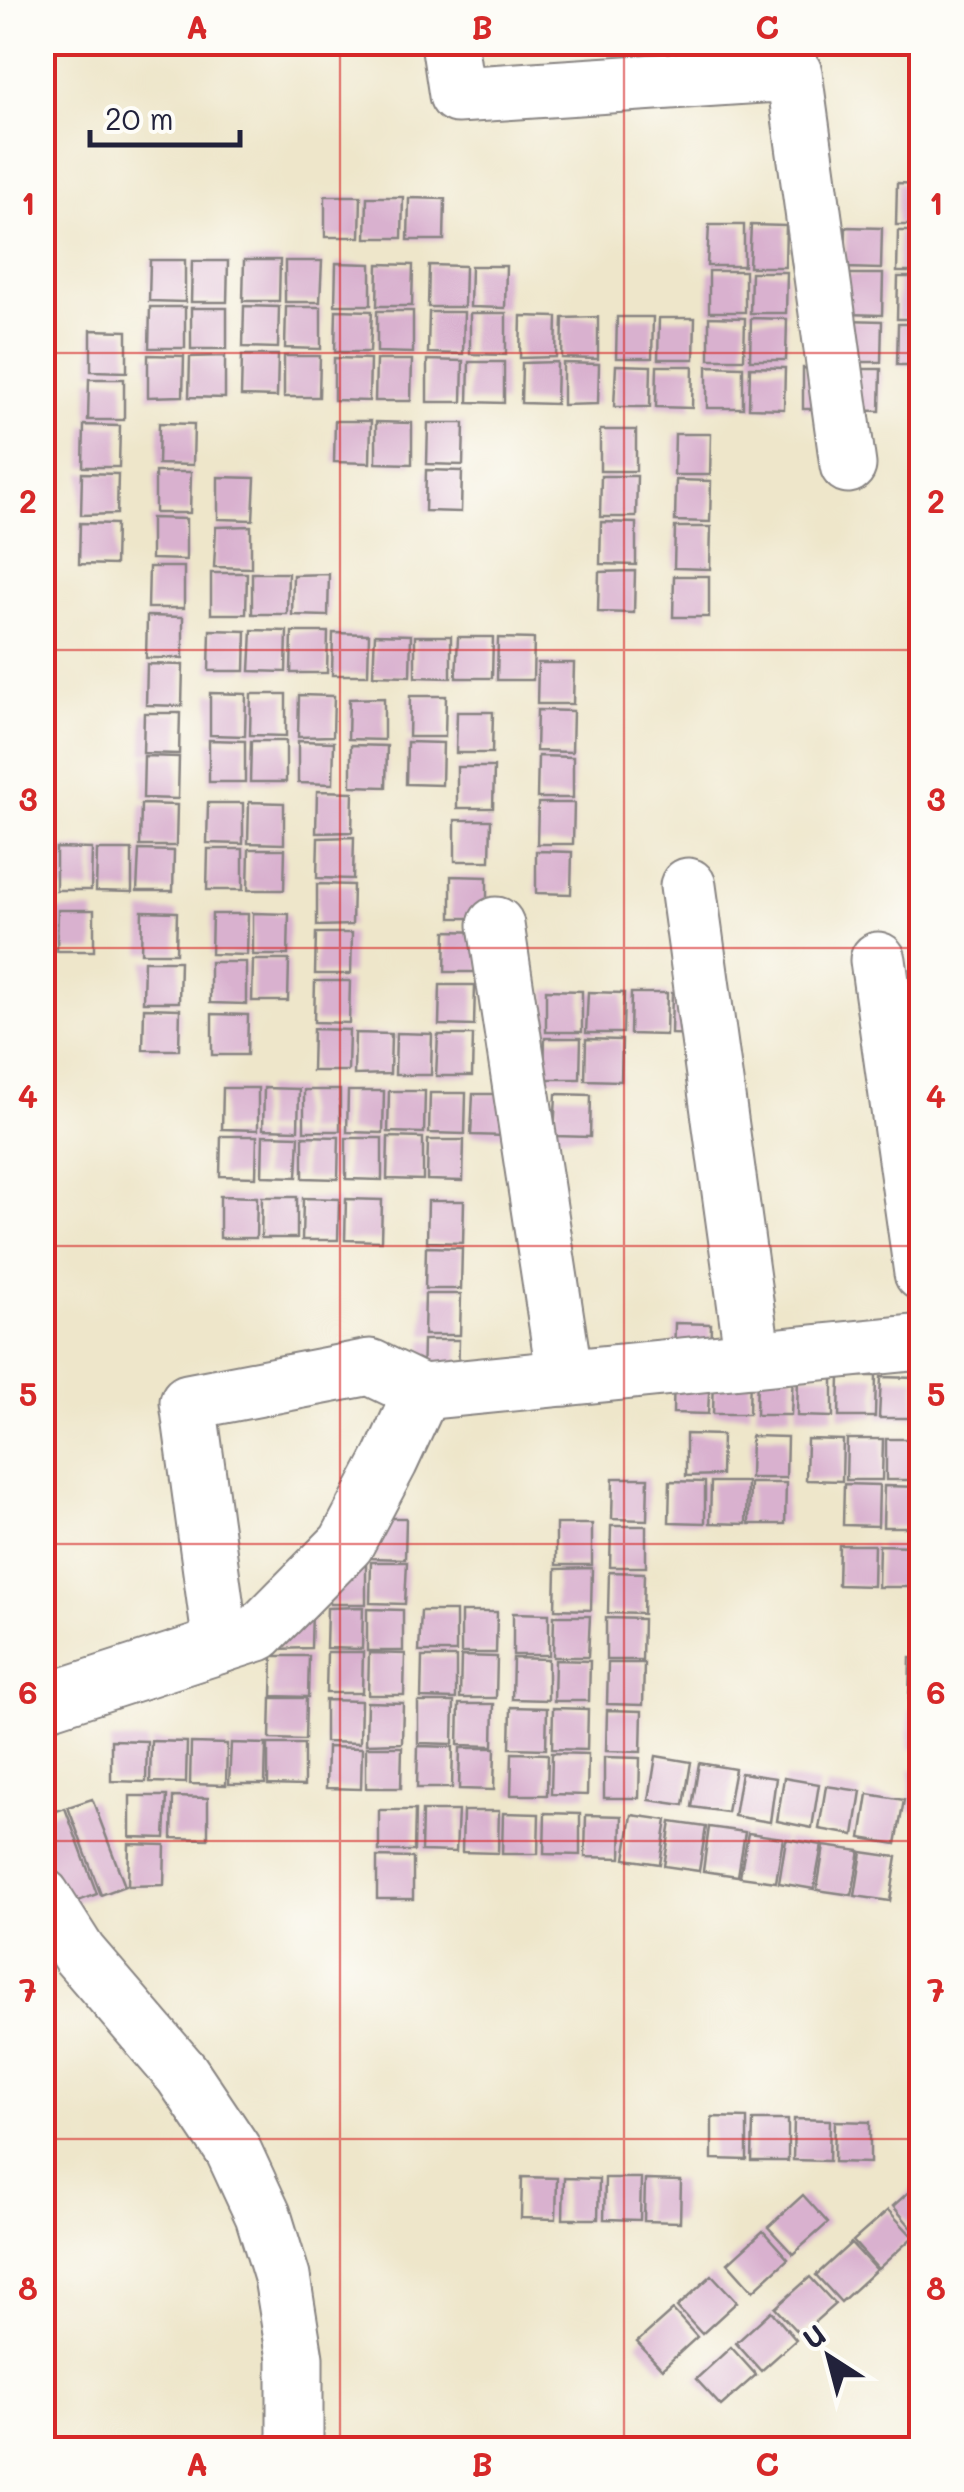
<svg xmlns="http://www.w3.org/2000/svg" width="964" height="2492" font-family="Mali,sans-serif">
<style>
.building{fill:#d9b1cf}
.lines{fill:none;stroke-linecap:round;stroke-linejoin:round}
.minor-casing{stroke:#888482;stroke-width:59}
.tertiary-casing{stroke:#888482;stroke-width:59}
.minor{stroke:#fff;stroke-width:55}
.tertiary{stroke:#fff;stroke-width:55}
.grid{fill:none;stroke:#d62828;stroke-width:2.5;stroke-opacity:0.55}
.neatline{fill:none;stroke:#d62828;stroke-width:4}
.grid-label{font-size:32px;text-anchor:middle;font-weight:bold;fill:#d62828}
</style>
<rect width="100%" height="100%" fill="#fdfcf7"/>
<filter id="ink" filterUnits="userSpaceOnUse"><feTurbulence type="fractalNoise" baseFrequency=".01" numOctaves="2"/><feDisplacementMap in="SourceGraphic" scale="20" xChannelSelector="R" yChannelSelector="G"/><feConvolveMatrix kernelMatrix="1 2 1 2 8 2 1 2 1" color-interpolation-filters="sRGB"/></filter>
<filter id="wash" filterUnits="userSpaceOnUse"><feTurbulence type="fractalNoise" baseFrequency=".0048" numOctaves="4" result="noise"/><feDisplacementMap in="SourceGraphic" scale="40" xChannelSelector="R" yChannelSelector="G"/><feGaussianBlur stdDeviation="2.25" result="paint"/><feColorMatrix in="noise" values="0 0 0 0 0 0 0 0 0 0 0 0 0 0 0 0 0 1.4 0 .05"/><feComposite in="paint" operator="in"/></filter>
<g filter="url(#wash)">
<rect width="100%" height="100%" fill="#eee6ca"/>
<g id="blocks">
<!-- building -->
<g class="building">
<polygon points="897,183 922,184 922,225 896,225"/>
<polygon points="325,196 361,196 360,237 325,237"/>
<polygon points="367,197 403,197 402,238 366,238"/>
<polygon points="409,198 445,199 444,240 408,240"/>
<polygon points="709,225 744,225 744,266 707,266"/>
<polygon points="751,225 786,226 785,267 749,267"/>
<polygon points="846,227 882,228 881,269 845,268"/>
<polygon points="898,231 922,231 922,272 897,272"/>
<polygon points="150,260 185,260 185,302 149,301"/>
<polygon points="244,260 280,260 279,301 243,301"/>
<polygon points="192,261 228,261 227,302 191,302"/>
<polygon points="285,261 322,261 320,302 285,302"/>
<polygon points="336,263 371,264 371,305 335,305"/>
<polygon points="378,264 413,265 412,306 377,306"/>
<polygon points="429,265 465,266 464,307 428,307"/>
<polygon points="471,266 506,266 505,308 470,307"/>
<rect x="709" y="271" width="36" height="41"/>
<polygon points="751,272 787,272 786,313 750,313"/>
<polygon points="847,274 883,274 882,315 846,314"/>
<polygon points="898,277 922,277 922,319 897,319"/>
<polygon points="244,306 279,307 278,348 243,347"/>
<polygon points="150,307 185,307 185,348 149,348"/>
<polygon points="286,307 321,307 321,349 285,348"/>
<rect x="191" y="308" width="36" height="41"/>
<polygon points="336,310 372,311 370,352 335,352"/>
<polygon points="377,311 413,311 413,353 377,352"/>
<polygon points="429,312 464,312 463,354 428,353"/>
<polygon points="470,313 506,313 506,355 470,354"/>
<polygon points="521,316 557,317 556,357 520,358"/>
<polygon points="598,317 598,359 562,358 563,318"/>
<polygon points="617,317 653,317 652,358 616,358"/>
<polygon points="709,317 745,318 744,359 709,359"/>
<polygon points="659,318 695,318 694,359 658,359"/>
<polygon points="751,318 787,319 786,360 750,360"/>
<polygon points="846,320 882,321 881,362 846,362"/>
<polygon points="898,324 922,324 922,365 897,365"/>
<polygon points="91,330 127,331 127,372 91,371"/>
<polygon points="148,355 184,356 183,396 148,397"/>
<polygon points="242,355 278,355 277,397 241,396"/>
<polygon points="225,356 225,398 189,397 190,357"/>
<polygon points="284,356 320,356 319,397 284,397"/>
<polygon points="334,358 370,359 369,401 334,400"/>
<polygon points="376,360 412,360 411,401 375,401"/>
<polygon points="427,360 463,361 462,402 427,402"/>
<polygon points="469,362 504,362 504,403 468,402"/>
<polygon points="557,362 556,404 521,403 522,363"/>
<polygon points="563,363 599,364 598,404 563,405"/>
<polygon points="616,365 651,366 650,407 614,407"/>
<polygon points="657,366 693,366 692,408 656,407"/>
<polygon points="707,366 743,367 743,408 707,408"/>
<polygon points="750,367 785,368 784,409 749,408"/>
<polygon points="803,368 839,369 838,409 803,409"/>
<polygon points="845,369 881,369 880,411 844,410"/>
<polygon points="89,379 124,379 124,420 88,420"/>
<polygon points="335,421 371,421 370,463 334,462"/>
<polygon points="376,422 412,423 412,464 376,463"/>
<polygon points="159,423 194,424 193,465 158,464"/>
<polygon points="428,423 464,423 463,465 427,464"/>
<polygon points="84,425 120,426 119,467 83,467"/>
<rect x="600" y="430" width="36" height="41"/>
<polygon points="675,434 711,434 710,475 674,475"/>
<polygon points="426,470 462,471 461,512 425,511"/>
<polygon points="155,472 191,472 190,513 155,513"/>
<polygon points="82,473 118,474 117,514 81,515"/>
<polygon points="601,476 637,476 636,517 600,517"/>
<polygon points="218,477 255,478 253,520 218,519"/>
<polygon points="676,480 711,481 710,522 675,521"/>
<polygon points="151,518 186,519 186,560 151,559"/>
<polygon points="601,522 636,523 636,565 600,564"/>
<polygon points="80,523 116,524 115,565 79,564"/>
<polygon points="251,526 251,568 214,567 216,527"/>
<polygon points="675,527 711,527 710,569 674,568"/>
<polygon points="149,567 184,567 184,608 148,608"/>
<polygon points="635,571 634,613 598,612 599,572"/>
<polygon points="211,573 247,573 246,614 211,614"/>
<polygon points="252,573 288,573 287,614 252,614"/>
<polygon points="329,574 328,616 292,615 293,575"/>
<polygon points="674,576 709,576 709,617 673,617"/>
<polygon points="147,616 183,617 183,658 146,658"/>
<polygon points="210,630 246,631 245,671 209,671"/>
<polygon points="252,630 287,631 286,672 250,671"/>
<polygon points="292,632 328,632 327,673 291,673"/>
<polygon points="333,633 369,634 368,675 332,675"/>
<polygon points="375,634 411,635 410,676 373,675"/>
<polygon points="415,636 451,636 451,678 415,677"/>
<polygon points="458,637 493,637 492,678 456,678"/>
<polygon points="498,638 534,639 533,680 497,680"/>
<polygon points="538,663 574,663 573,704 537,704"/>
<polygon points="147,664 183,665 182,706 146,705"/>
<polygon points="210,693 246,694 245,736 210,735"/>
<polygon points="251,694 286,694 286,736 250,735"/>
<polygon points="299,695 334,696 333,736 298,737"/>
<polygon points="410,696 446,696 445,737 409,737"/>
<polygon points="384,698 384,740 348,739 349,699"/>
<polygon points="537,710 573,711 572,752 536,751"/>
<polygon points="457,712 493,712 492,753 456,753"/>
<polygon points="144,713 180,713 179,754 143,753"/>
<polygon points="209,740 245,741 245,782 209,782"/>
<polygon points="251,741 286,741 286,782 250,782"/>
<polygon points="298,741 334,742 333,784 298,783"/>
<polygon points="407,742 443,743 442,785 406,784"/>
<polygon points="351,745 387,746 386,787 351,786"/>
<polygon points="144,756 179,757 178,799 143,798"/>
<polygon points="538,756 573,757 573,798 537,798"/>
<polygon points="457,767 494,767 493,808 457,808"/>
<polygon points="317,791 353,792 352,832 316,833"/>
<polygon points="249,802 284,803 284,844 248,843"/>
<polygon points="208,803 243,803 243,844 207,843"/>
<polygon points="538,803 574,803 573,844 537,844"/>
<polygon points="141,804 177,805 176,846 140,846"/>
<polygon points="455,820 491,820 490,861 455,861"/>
<polygon points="354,837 353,879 317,878 318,838"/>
<polygon points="56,848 92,849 91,890 56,890"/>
<polygon points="42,849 51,849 50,890 42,890"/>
<polygon points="208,849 243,849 243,890 207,890"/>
<polygon points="249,849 285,849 284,890 248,890"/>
<polygon points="97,850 132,850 132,892 96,891"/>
<polygon points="139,850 174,851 173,891 137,891"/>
<polygon points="536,851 572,852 571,894 536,893"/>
<polygon points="451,876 487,877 487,918 451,918"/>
<polygon points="317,884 353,885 352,925 317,926"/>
<polygon points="42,910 53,910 52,951 42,951"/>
<polygon points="58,910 94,910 94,951 57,951"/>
<polygon points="142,911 177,912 176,953 141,953"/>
<polygon points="253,913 289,914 288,955 253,955"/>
<polygon points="212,914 248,914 247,955 211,954"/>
<polygon points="446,931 482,932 481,972 445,972"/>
<polygon points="316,933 352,933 351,974 315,974"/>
<polygon points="253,960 289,960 288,1001 252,1001"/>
<polygon points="144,961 180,961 179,1002 143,1002"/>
<polygon points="210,962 246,962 246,1004 210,1003"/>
<polygon points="315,981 350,981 349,1023 314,1022"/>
<polygon points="440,985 475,985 474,1026 439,1025"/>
<polygon points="546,990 582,991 582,1032 546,1032"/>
<polygon points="588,992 624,993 623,1033 586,1033"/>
<polygon points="631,993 667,993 666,1035 630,1034"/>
<polygon points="672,993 708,993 707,1035 671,1034"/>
<polygon points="144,1008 180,1009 179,1050 143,1050"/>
<polygon points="212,1014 248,1015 247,1055 212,1055"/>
<polygon points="313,1029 349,1030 348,1071 312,1071"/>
<polygon points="355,1033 391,1034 390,1074 354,1075"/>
<polygon points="396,1033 432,1034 431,1075 395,1075"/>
<polygon points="438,1035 473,1035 472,1076 436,1076"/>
<polygon points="545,1038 581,1038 580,1079 544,1079"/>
<polygon points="586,1039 622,1040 621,1081 585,1080"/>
<polygon points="223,1088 258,1088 258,1130 222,1129"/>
<polygon points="264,1088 299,1089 298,1130 263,1129"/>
<rect x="304" y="1090" width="36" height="41"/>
<polygon points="348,1091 384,1091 383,1133 347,1132"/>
<polygon points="389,1091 425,1091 424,1133 388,1132"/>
<polygon points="430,1093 466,1093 465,1134 429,1133"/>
<polygon points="473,1094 508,1094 507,1136 471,1135"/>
<polygon points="556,1094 591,1095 590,1137 554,1136"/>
<polygon points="263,1135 299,1136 297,1177 262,1176"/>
<polygon points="221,1136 257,1136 256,1177 220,1176"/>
<polygon points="303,1136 339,1137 338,1179 303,1178"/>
<polygon points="388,1137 423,1138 423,1180 387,1179"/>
<polygon points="346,1138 382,1138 382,1180 346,1179"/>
<polygon points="428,1140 464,1140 463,1181 427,1180"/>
<polygon points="220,1196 257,1197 256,1238 220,1238"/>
<polygon points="262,1197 297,1197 297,1238 261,1238"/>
<polygon points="303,1198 339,1199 338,1240 302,1240"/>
<polygon points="346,1199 382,1200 381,1241 345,1240"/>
<polygon points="428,1201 464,1201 463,1243 427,1242"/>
<polygon points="426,1247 462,1248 461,1289 425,1289"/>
<polygon points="425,1294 461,1294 460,1335 424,1335"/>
<polygon points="675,1323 711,1324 710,1365 674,1364"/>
<polygon points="423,1340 459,1340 458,1382 422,1381"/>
<polygon points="674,1372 710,1373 708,1414 673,1413"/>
<polygon points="714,1373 750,1373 749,1414 713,1414"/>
<polygon points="757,1374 793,1374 791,1415 756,1415"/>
<polygon points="798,1375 833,1375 833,1417 797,1416"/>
<polygon points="840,1376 876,1376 875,1417 839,1417"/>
<polygon points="881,1377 916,1378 915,1418 879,1418"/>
<polygon points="686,1434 722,1435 721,1475 686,1476"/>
<polygon points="751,1436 787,1437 786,1478 750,1478"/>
<polygon points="807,1439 843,1440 842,1481 806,1480"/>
<polygon points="847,1439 883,1439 882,1480 846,1480"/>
<rect x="886" y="1439" width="36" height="41"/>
<polygon points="613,1478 648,1478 647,1520 612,1519"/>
<polygon points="670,1481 705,1482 705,1523 669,1522"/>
<polygon points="711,1482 747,1482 746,1524 710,1523"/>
<polygon points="750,1483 786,1483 785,1524 749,1524"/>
<polygon points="844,1484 879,1485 878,1526 843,1525"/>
<polygon points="884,1486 920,1487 919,1527 883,1527"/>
<polygon points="371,1518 406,1518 405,1559 370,1558"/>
<rect x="556" y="1524" width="36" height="41"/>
<polygon points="611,1526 646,1526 646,1567 610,1567"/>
<polygon points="839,1545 874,1545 873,1586 838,1585"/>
<polygon points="879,1545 914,1546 913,1587 878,1587"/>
<polygon points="371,1562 407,1562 405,1604 370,1603"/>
<rect x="330" y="1563" width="36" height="41"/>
<polygon points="592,1568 591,1610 555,1609 556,1569"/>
<polygon points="609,1572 644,1573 643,1614 608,1613"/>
<polygon points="363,1607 362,1649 326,1648 327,1608"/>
<polygon points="312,1608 311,1648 275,1649"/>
<polygon points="367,1609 403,1610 403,1651 367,1651"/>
<polygon points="421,1611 456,1611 456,1652 419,1652"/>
<polygon points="461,1612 497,1612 496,1653 461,1653"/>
<polygon points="513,1613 549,1614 549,1655 513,1655"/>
<polygon points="554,1616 590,1616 588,1657 553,1657"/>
<polygon points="606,1618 643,1619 642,1660 606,1660"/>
<polygon points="327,1652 363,1652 362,1693 326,1693"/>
<polygon points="369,1653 405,1654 404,1695 368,1695"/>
<polygon points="273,1656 309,1656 308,1697 272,1696"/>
<polygon points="461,1656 497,1657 496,1698 460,1698"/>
<polygon points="422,1657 456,1657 456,1699 421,1698"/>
<polygon points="513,1658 548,1659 548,1700 512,1699"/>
<polygon points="910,1658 922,1658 922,1700 909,1699"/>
<polygon points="555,1660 590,1661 589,1701 554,1701"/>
<polygon points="608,1663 644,1663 643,1705 607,1704"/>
<polygon points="271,1698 306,1698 305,1740 270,1739"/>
<polygon points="325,1700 361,1701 360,1743 325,1742"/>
<polygon points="367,1702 403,1703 402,1743 366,1744"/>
<polygon points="418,1702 454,1702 453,1744 418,1743"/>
<polygon points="459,1704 494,1704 493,1746 458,1745"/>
<polygon points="511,1707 547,1708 546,1749 510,1748"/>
<polygon points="553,1708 588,1709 587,1750 552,1749"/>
<rect x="909" y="1708" width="13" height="41"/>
<polygon points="607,1710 642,1711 641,1752 606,1751"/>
<polygon points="111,1740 147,1741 146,1782 111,1781"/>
<polygon points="151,1741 187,1742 186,1783 150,1782"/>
<polygon points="191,1743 227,1744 226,1785 190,1784"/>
<polygon points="231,1743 266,1744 265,1784 229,1784"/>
<polygon points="268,1744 304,1744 304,1786 268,1785"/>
<polygon points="418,1746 453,1747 452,1788 417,1788"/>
<polygon points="327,1747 362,1748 361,1789 326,1788"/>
<polygon points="366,1747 402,1747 401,1788 366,1788"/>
<polygon points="460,1748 495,1748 494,1790 459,1789"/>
<polygon points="512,1753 548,1754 547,1795 511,1795"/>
<polygon points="552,1753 588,1754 587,1795 551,1794"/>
<polygon points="656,1756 691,1762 684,1805 649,1800"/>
<polygon points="604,1757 640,1758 639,1798 604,1798"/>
<polygon points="699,1763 735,1769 727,1812 692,1807"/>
<polygon points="910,1769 922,1770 922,1811 910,1811"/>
<polygon points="741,1773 776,1778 770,1822 734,1816"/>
<polygon points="784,1778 819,1784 812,1828 777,1821"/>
<polygon points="826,1786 861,1791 854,1835 819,1829"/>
<polygon points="868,1794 904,1800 896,1844 861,1838"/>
<polygon points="130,1796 167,1796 165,1838 130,1837"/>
<polygon points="173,1797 208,1798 208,1839 172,1838"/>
<polygon points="92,1799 125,1886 101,1895 68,1807"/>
<polygon points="65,1808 97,1894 65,1906 42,1848 42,1816"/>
<polygon points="379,1810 415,1810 414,1851 379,1851"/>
<polygon points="422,1811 458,1811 456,1852 421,1851"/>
<polygon points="463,1811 499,1811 498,1853 462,1852"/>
<polygon points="503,1813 539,1814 538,1854 502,1854"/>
<polygon points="545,1813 580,1814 580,1855 544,1854"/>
<polygon points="586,1815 622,1816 621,1858 585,1857"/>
<polygon points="632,1815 667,1820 660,1864 625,1859"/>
<polygon points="671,1822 706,1827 699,1871 664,1866"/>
<polygon points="709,1827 745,1832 738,1876 703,1871"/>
<polygon points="748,1833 783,1838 776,1882 740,1877"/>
<polygon points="786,1839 822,1845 814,1889 779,1883"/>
<polygon points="129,1844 165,1845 164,1885 128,1886"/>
<polygon points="824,1846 860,1851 852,1895 817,1890"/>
<polygon points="862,1852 897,1857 890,1901 855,1896"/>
<polygon points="377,1857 413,1858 413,1899 377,1899"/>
<polygon points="712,2117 747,2118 747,2160 712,2159"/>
<polygon points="794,2119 830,2120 829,2161 793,2160"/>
<polygon points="753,2120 788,2120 788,2161 752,2161"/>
<polygon points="835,2121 870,2122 870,2163 834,2162"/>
<polygon points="522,2177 557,2178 556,2219 521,2218"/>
<polygon points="564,2178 599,2179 598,2219 563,2219"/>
<polygon points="605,2178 641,2178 640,2220 604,2219"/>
<polygon points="645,2180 681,2181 680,2222 644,2221"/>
<polygon points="922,2180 922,2230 917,2234 893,2206"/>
<polygon points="803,2195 828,2223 793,2254 768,2227"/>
<polygon points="888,2210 913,2237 878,2269 853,2241"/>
<polygon points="763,2231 788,2259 753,2291 728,2263"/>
<polygon points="851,2243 876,2270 841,2302 816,2275"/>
<polygon points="712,2275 737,2302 702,2334 677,2307"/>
<polygon points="810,2277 835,2304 800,2335 775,2308"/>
<polygon points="673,2310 697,2337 662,2369 637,2342"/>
<polygon points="771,2311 796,2340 761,2371 736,2343"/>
<polygon points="731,2347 756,2375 721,2406 696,2379"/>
</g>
</g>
</g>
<g filter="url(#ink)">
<use href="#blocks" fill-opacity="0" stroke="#888482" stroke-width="2.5"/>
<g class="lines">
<defs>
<g id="minor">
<polyline points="449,42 457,95 794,73 848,465"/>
<polyline points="688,886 753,1359"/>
<polyline points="496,925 565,1378"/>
<polyline points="878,960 922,1273"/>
<polyline points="221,1645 188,1402 370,1367 422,1392 922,1342"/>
<polyline points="42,1703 258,1633 346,1544 390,1461 422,1392"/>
</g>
<polyline id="tertiary" points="42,1896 79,1954 182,2074 233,2150 263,2215 282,2277 295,2358 295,2450"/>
</defs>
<!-- minor casing -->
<use href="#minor" class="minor-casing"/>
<!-- tertiary casing -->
<use href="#tertiary" class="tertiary-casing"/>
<!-- minor -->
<use href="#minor" class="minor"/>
<!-- tertiary -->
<use href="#tertiary" class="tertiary"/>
</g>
</g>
<!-- grid -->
<path class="grid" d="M340,42V2450M624,42V2450M42,353H922M42,650H922M42,948H922M42,1246H922M42,1544H922M42,1841H922M42,2139H922"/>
<!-- margin -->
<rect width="964" height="2492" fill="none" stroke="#fdfcf7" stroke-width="110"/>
<!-- north arrow -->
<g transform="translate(829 2357) rotate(324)" stroke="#fdfcf7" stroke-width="8" paint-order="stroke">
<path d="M0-8L18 38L0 25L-18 38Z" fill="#22223b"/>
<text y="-15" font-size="28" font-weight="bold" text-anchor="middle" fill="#22223b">U</text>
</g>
<!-- scale -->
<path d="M90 130v15h150v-15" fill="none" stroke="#22223b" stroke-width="5"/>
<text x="105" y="130" font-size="30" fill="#22223b" stroke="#fdfcf7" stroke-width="8" paint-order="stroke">20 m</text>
<rect x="55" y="55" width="854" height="2382" class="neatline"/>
<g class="grid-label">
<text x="197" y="39">A</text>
<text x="482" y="39">B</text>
<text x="767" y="39">C</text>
<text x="28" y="215">1</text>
<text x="936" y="215">1</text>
<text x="28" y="513">2</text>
<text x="936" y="513">2</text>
<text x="28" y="811">3</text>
<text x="936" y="811">3</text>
<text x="28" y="1108">4</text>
<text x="936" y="1108">4</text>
<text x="28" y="1406">5</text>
<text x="936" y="1406">5</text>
<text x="28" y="1704">6</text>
<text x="936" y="1704">6</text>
<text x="28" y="2002">7</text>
<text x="936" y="2002">7</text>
<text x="28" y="2300">8</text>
<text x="936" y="2300">8</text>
<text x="197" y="2476">A</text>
<text x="482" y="2476">B</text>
<text x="767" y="2476">C</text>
</g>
</svg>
